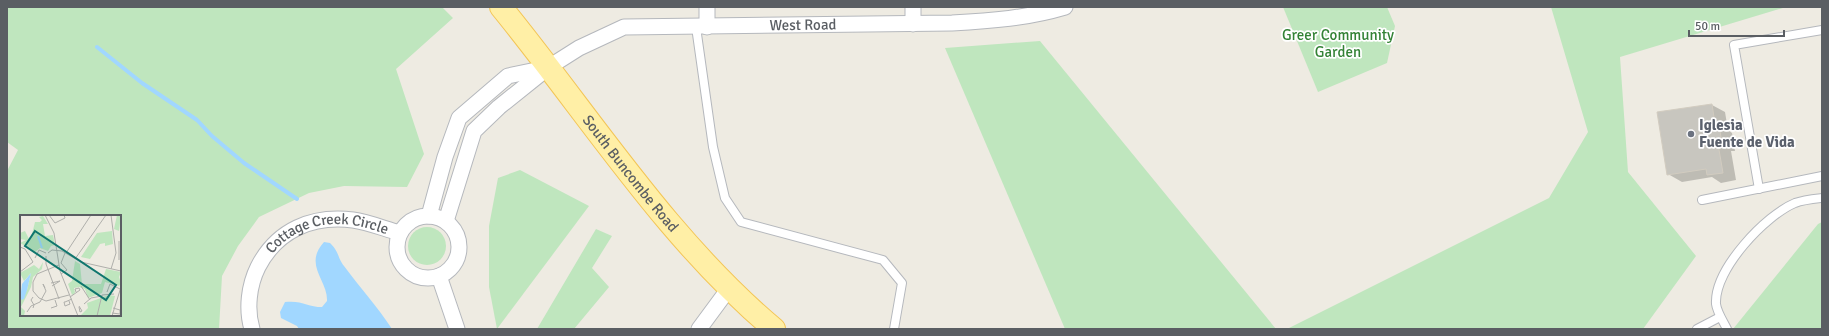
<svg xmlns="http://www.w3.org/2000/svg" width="1829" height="336" font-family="Signika,sans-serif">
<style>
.green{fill:#bfe6be;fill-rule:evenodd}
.water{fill:#a1d7ff}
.shadow{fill:#0003}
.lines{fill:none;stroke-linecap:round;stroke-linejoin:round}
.stream{stroke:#a1d7ff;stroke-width:4}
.building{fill:#c8c6bf;stroke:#d2ccc0}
.lane-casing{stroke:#b5b8bd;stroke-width:10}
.street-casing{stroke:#b5b8bd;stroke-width:17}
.primary-casing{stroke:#f3c556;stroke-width:24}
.lane{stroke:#fff;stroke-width:8}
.street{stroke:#fff;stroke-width:15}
.primary{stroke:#ffefa6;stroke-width:22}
.worship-dot{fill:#6b7280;stroke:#fff;stroke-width:1.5}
.labels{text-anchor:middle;stroke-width:3.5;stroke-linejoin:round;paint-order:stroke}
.street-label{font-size:15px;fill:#5a5e63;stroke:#fff}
.park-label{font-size:15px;fill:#338235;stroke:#fff}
.worship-label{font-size:15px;font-weight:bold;fill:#5b616d;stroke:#fff;text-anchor:start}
.inset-river{fill:none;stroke:#a1d7ff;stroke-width:2}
.inset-road{fill:none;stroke:#afafab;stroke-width:1}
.view{fill:#0f766e;fill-opacity:0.15;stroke:#0f766e;stroke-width:2}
.inset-edge{fill:none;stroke:#5a5e63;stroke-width:2}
</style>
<rect width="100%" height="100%" fill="#eeebe2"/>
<!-- green -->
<g class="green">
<path d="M7,7H442L453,18L396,69L424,154L407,187L344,186L309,193L259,217L238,246L222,276L219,329H7V171L18,150L7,142ZM21,216H120V315H21Z"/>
<polygon points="1283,7 1387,7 1395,26 1387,63 1318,92"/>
<polygon points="1551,7 1786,7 1620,57 1628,172 1696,256 1643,329 1287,329 1549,198 1588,132"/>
<polygon points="1040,41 1276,329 1065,329 945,48"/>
<polygon points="520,170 589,206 497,329 489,287 489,226 498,178"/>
<polygon points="1822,222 1822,329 1733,329 1818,224"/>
<circle cx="427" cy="246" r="19"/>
<polygon points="596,229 612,236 592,268 609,287 574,329 537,329"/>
</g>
<!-- water -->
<path class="water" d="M324,242L330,243C340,253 337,257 344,266C360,288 378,307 392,329H299L297,326L281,318L280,312L285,302C302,300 308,307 322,307L327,301C328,280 303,265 324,242Z"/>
<!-- shadow -->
<polygon class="shadow" points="1712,105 1725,112 1728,130 1732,133 1735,151 1731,151 1736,180 1721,183 1712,177 1682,182 1668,174"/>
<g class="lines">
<!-- stream -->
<polyline class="stream" points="97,47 142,83 197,120 212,136 244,163 297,199"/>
</g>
<!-- building -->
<polygon class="building" points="1712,104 1715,124 1719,124 1722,144 1718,144 1723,173 1707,175 1706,169 1667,175 1657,112"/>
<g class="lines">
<defs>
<g id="lane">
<polyline points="696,27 713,147 725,198 741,222 883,260 902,283 894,329"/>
<polyline points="1759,189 1734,45 1822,30"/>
<polyline points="1702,200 1822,176"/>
<polyline points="1697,329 1720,317"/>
<path d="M1727,329C1723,321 1717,312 1716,304C1714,269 1766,215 1795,203C1803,200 1813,199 1822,198"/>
</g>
<g id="street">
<polyline points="707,7 707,27"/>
<polyline points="913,24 913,7"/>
<polyline points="429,216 445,157 459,118 508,76 546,68"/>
<circle cx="428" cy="247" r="31"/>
<path id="s1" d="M446,221L474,131L499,107L549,67L579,48L624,27L952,23C991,21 1028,18 1065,7"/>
<polyline points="439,276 457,329"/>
<path id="s2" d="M252,329C246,309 249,285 258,267C277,230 312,215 353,220C368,222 385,229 400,233"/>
<polyline points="699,329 730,287"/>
</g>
<g id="primary">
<path id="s3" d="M501,7C590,116 665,237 774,329"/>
</g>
</defs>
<!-- lane casing -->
<use href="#lane" class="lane-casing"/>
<!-- street casing -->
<use href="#street" class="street-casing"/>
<!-- primary casing -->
<use href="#primary" class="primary-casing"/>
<!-- lane -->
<use href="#lane" class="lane"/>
<!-- street -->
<use href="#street" class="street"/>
<!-- primary -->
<use href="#primary" class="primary"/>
</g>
<!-- markers -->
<circle class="worship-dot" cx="1691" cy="134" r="4"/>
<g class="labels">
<!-- street labels -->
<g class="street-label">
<text dy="5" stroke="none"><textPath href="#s1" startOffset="457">West Road</textPath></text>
<text dy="5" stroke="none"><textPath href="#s3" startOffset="211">South Buncombe Road</textPath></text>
<text dy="5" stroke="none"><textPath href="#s2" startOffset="148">Cottage Creek Circle</textPath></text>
</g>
<!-- park labels -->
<g class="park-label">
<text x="1338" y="40">Greer Community<tspan x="1338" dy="17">Garden</tspan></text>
</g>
<!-- worship labels -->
<g class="worship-label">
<text x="1699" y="130">Iglesia<tspan x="1699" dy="17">Fuente de Vida</tspan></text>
</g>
</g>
<!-- overview -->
<g transform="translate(20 215)">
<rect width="101" height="101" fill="#eeebe2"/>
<path d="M97,0H101L99,16L94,14ZM23,1L28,9H23L25,21L33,20L35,30L31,31L28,36L20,33L15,37L0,28L6,25L0,24V18L5,16L9,24L11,23L15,7H20L22,5L19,2ZM92,16L93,29L85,31V28L80,29L70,44L61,42L77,18ZM55,46L60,49L62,69H81L86,54L101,57L99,62L101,68L99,71L85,67L82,78L68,83L65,74L59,72L54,73L55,78L52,80L48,69L52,66ZM23,47L22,54L13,62L11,72L1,92L5,96L4,101H0V86L7,75L11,58L4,66L0,58L14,50L19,54ZM89,80L95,81L90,101H60L68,93L67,88Z" fill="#bfe6be"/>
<path d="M11,58L7,75L4,84L0,85L2,69Z" fill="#a1d7ff"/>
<path class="inset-river" d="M18,21L22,33"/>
<path class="inset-road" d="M25,0L34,18L40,56L58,101M29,0L35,8L45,3L44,0M91,0L96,38L91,54M0,32L5,34L13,47L0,57M28,38L32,35L42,36L61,47L101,56M46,38L71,0M26,41V49L39,84M15,43L19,35L26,38M55,44L86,0M99,45V26M39,50L17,59L13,67V76L19,83L26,86L49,80M41,59L47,55L41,48L45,38M31,68L40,66L32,71M61,71L70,85M25,73L23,69L26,76M87,77L90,69L100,74M50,82L60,75L59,73L55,74L56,77M49,86L50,89L45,91L44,87H45L52,84M64,89L71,83L82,81M59,91L62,96L60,97L59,92M13,93L14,90L11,85L13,82M31,93L37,91L35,85M7,97L11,91L20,87L26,76M92,98L100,99V95L93,93M77,101L82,80L94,79M92,101L101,72"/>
<path class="view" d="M15,16L96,70L86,85L5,31Z"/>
<rect width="101" height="101" class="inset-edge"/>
</g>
<!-- border -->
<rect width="1829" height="336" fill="none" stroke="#5a5e63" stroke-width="16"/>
<!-- scale -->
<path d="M1689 30v6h95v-6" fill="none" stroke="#5a5e63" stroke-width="2"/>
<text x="1695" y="30" font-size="12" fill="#5a5e63" stroke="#ffffff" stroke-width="3" paint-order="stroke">50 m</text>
</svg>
